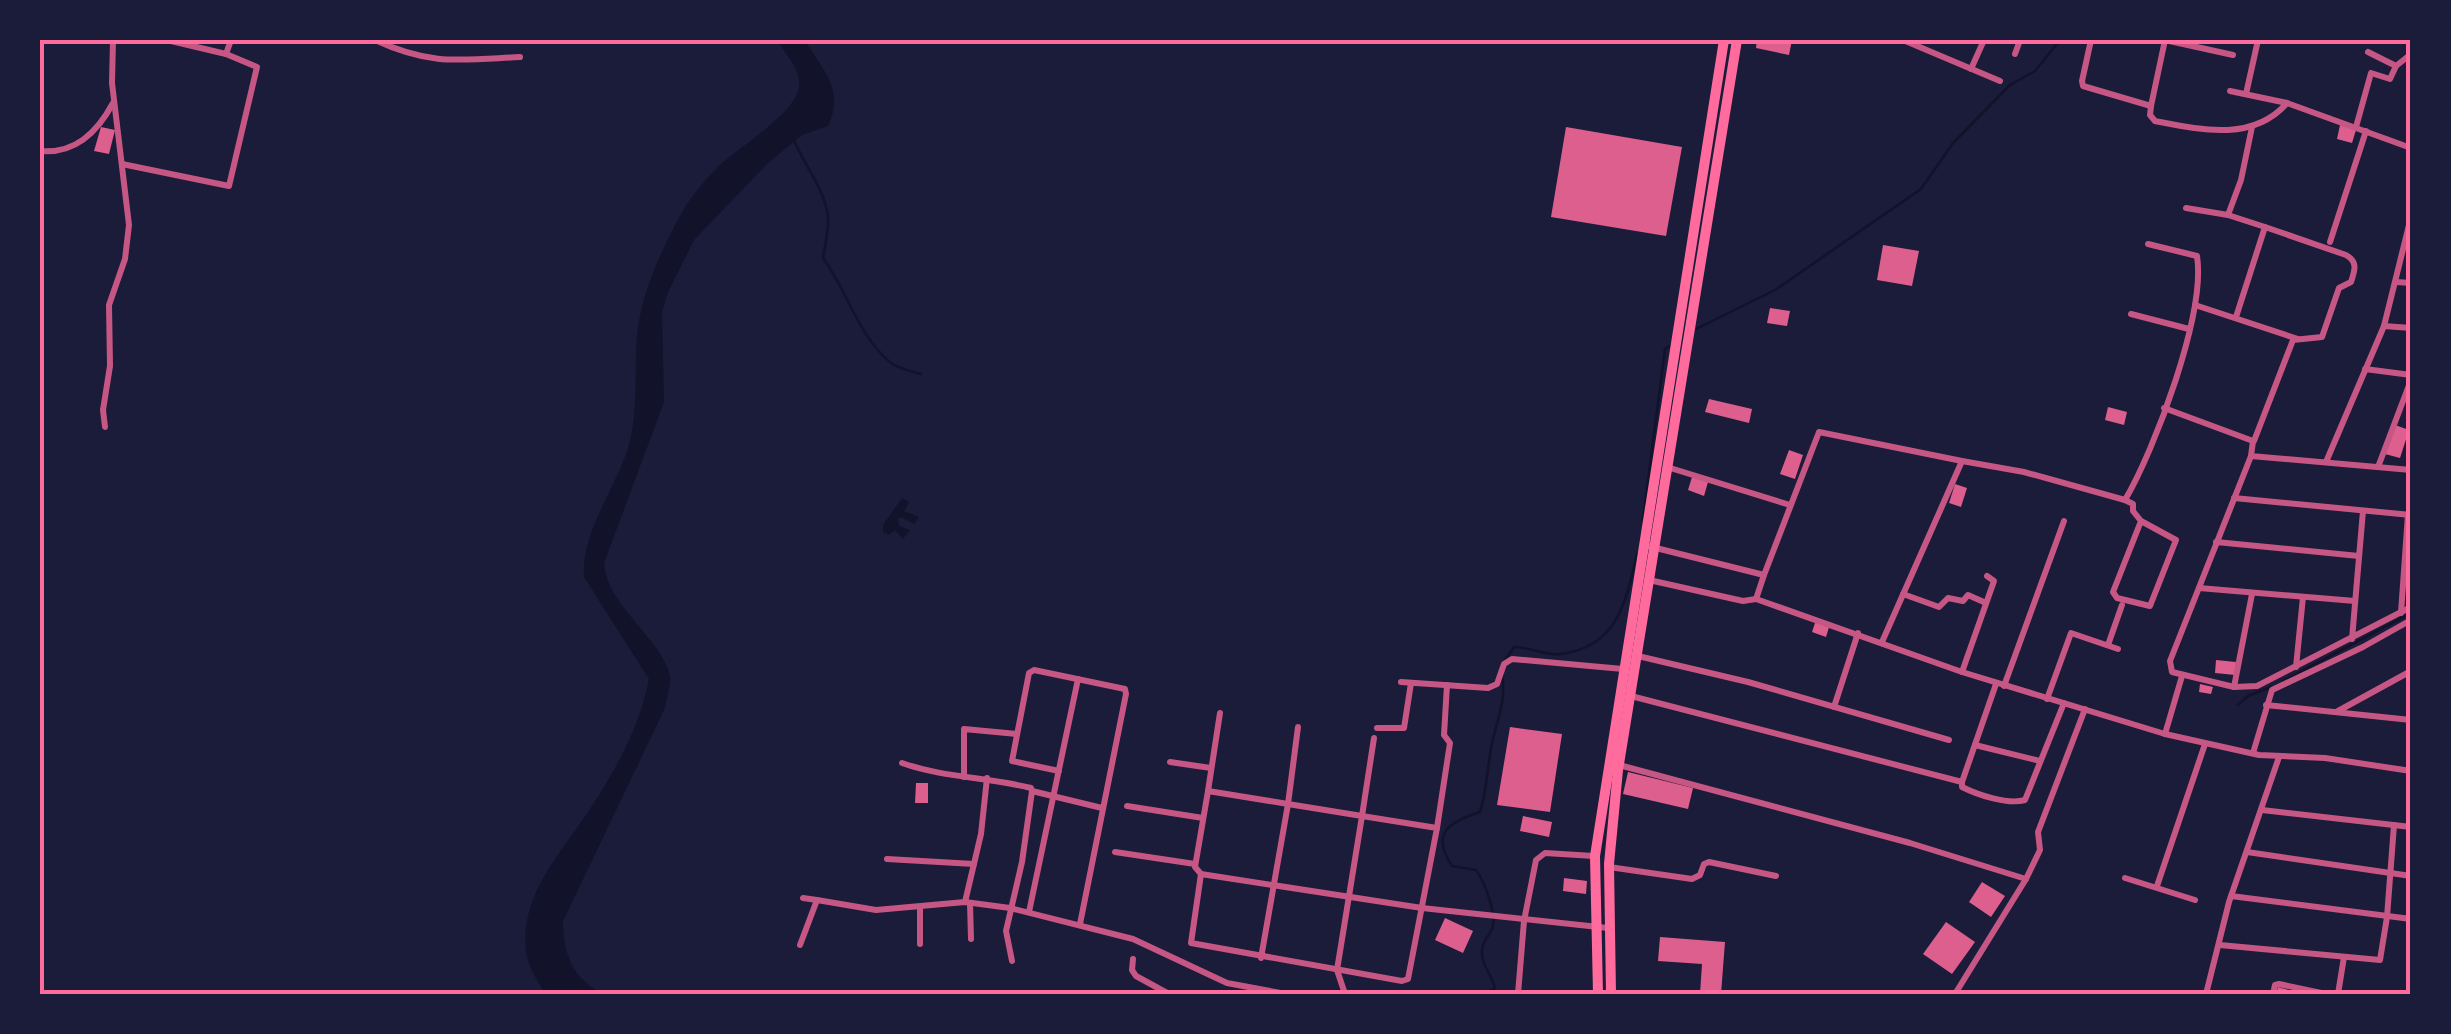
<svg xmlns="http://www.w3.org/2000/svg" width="2451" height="1034" font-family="Cabin,sans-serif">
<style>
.water{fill:#12122b}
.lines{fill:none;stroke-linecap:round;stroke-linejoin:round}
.stream{stroke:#12122b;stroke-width:2.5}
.building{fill:#dd5f8e}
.minor{stroke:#c65784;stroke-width:6}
.trunk{stroke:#ff6b9d;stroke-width:10}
.neatline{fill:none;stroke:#ff6b9d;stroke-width:4}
</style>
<rect width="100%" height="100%" fill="#1b1b3a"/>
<!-- water -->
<g class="water">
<path d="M777,40H805C823,72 845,88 828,126L802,135L767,164L694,240L668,292L662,312L664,402L604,563C606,606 665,641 670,677C671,686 666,699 665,708L563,921C563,954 573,980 604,994H545C538,981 528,967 526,952C519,894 563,851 592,806C616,770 641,723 649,679L584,577C581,532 615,490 628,448C639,412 634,372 637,335C642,290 663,246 685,207C694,193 707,178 719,166C738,148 796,113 799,87C801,68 785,55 777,40Z"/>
<polygon points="902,498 909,502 904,511 919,517 914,524 901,517 898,519 899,526 910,530 903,539 895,530 889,535 883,532 883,525"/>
</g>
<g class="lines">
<!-- stream -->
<g class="stream">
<path d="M794,140C804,165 824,188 828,216C829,229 825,245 823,258C847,290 858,336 891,363C899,369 911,371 921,374"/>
<polyline points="1694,330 1775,290 1921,189 1953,143 2010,85 2035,71 2060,40"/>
<polyline points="1643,520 1665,349 1671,345"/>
<path d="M1501,666L1514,647C1530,647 1546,656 1561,654C1618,647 1626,601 1637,554"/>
<polyline points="2283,681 2411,613"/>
<polyline points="2238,705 2248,696 2271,687"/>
<path d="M1483,994L1495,988C1492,975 1481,965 1482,951C1482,941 1488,938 1492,929C1498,916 1484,881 1476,870L1452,866C1430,833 1449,822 1480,812C1488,787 1487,763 1493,739C1499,715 1506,699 1502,674"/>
</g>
</g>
<!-- building -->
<g class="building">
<polygon points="1757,40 1792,40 1789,55 1756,48"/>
<polygon points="2340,125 2356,130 2352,143 2337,139"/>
<polygon points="101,127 115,130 109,154 94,151"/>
<polygon points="1566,127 1682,147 1666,236 1551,217"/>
<polygon points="1883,245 1919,251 1912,286 1877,280"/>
<polygon points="1770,308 1790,311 1787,326 1767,323"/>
<polygon points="1709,399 1752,409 1749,423 1705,412"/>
<polygon points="2108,407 2127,412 2124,425 2105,420"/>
<polygon points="2395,425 2409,430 2400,458 2385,454"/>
<polygon points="1789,450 1803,455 1795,479 1780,474"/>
<polygon points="1692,477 1708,482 1704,496 1688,490"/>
<polygon points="1955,484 1967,488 1961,507 1949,503"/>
<polygon points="1816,620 1830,624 1826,637 1812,632"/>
<polygon points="2216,660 2236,662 2235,675 2215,673"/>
<polygon points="2200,684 2213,687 2211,694 2199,692"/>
<polygon points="1510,727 1562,734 1550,812 1497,805"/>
<polygon points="1628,772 1693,788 1688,809 1623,794"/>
<polygon points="916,783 928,783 928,803 915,803"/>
<polygon points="1523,816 1552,822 1549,837 1520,831"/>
<polygon points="1564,878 1587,881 1586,894 1563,891"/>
<polygon points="1982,882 2005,896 1991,917 1969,902"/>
<polygon points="1445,918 1473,931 1463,953 1435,940"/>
<polygon points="1946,922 1975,942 1952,974 1923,954"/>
<polygon points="1660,937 1725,942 1721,994 1700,994 1702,964 1658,961"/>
<polygon points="2278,987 2300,993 2299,994 2276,994"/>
</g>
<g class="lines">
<!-- minor -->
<g class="minor">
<polyline points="167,40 226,54 231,40"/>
<path d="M375,40C431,66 460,60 520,57"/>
<polyline points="1903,40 2000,81"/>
<polyline points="2091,40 2082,81 2083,86 2151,106"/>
<path d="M2165,40L2151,106L2150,115L2155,121C2201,130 2253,142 2287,103"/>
<polyline points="2165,40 2233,55"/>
<polyline points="2368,52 2396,66"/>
<polyline points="2015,54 2020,40"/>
<polyline points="1971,69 1984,40"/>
<polyline points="2230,91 2287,103 2411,148"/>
<polyline points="2246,94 2258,40"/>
<polyline points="2356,127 2371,73 2390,79 2396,66 2411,54"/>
<path d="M40,151C75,154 97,133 113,103"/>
<polyline points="122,164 229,186 257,67 226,54"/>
<polyline points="2186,208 2228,215 2241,180 2252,127"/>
<polyline points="2228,215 2265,227 2236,317"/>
<polyline points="2330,242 2366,131"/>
<polyline points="2396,282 2411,283"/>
<polyline points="2195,305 2298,339"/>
<polyline points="2131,314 2189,329"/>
<polyline points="2384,326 2411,328"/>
<polyline points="2365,369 2411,375"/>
<polyline points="2164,408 2253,441 2251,456 2411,470"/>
<polyline points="105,427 103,410 110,366 109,305 125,259 129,225 112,83 113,40"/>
<path d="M2254,441L2293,340L2322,337L2339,288L2351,282C2355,270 2358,262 2346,255L2265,227"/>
<polyline points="2251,456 2170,661 2172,672 2234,687 2257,686 2411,607"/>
<polyline points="2326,462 2384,326 2411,217"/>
<polyline points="1667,467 1790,505"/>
<polyline points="2378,467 2411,380"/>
<polyline points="2234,498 2411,515"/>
<path d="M2125,500C2155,449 2206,313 2197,256L2148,244"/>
<polyline points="2125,500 2133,504 2133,511 2141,521 2176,540 2150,606 2117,598 2113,592 2141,521"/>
<polyline points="2216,542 2359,556"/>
<polyline points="1644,545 1764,575 1756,599 1962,672 2165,734 2259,755 2325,758 2411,771"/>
<polyline points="1764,575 1819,432 1962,461"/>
<polyline points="1649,580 1743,601 1756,599"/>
<polyline points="2199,588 2355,601"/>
<polyline points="1903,594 1939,607 1948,598 1963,601 1968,595 1986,603"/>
<polyline points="2401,613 2408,514"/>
<polyline points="2352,639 2363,511"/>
<polyline points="1882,642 1962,461 2024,472 2125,500"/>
<polyline points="2108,645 2122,605"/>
<polyline points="1638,656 1748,682 1949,740"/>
<polyline points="2296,667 2303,597"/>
<polyline points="1962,672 1994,581 1987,576"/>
<polyline points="1401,682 1488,688 1497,684 1504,664 1512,659 1623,669"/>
<polyline points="2004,686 2064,521"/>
<polyline points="2234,687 2252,594"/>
<polyline points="1631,696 1962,782"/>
<polyline points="2047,699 2071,633 2118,649"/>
<polyline points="2266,705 2411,720"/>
<polyline points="1834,707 1858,633"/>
<polyline points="2338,711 2411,671"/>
<polyline points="1298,727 1288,804 1362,816 1337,970 1345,994"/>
<polyline points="1377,728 1404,728 1411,683"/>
<polyline points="2165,734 2182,676"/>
<polyline points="1975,745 2040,761"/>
<polyline points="2253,753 2272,690 2363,647 2411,620"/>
<polyline points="1170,762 1211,768"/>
<path d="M902,763C944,778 988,777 1031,788L1032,791L1102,808"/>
<polyline points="1619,765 1910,843 2026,879"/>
<polyline points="1059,771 1012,761 1029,673 1034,670 1125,689 1126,694 1080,924"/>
<polyline points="964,777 964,729 1017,734"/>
<path d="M1962,782V787C1978,795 2008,805 2025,800L2064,703"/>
<polyline points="1962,782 1996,684"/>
<polyline points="1208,791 1220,713"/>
<polyline points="1127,806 1203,818"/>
<polyline points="2262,810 2411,827"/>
<polyline points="1437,828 1450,743 1444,735 1447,685"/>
<polyline points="1115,852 1195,864"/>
<polyline points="2247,852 2411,876"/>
<polyline points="887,859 974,864"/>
<polyline points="1609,867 1692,879 1700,875 1704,864 1709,862 1776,876"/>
<polyline points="1201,874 1422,908 1608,928"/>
<polyline points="2125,878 2195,900"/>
<polyline points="2157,886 2205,744"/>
<polyline points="2231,896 2411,919"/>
<polyline points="803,898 817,900"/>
<polyline points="965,902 981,834 987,778"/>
<polyline points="970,903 971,939"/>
<polyline points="1029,912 1078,679"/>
<polyline points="920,944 920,908"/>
<polyline points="800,945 817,900 876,910 965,902 1010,908 1133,939 1227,983 1286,994"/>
<polyline points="2220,945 2380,960 2387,917 2394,825"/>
<polyline points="1261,958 1288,804 1208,791 1195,867 1201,874 1191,943 1402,981 1408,979 1437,828 1362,816 1374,738"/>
<polyline points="1133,959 1132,970 1136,976 1169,994"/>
<polyline points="1012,961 1006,931 1022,862 1032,791"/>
<polyline points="1518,994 1524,921 1536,860 1545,853 1594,856"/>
<polyline points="1955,994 2026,879 2040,850 2038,832 2085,709"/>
<polyline points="2206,994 2229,902 2279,757"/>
<polyline points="2273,994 2275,985 2279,984 2326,994"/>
<polyline points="2338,994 2344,957"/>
<polyline points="2409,994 2411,990"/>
</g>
<!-- trunk -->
<g class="trunk">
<polyline points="1598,994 1595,856 1724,40"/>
<polyline points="1611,994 1609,864 1618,770 1737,40"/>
</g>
</g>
<!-- border -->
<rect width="2451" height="1034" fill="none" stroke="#1b1b3a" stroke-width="85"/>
<rect x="42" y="42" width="2366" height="950" class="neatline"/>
</svg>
